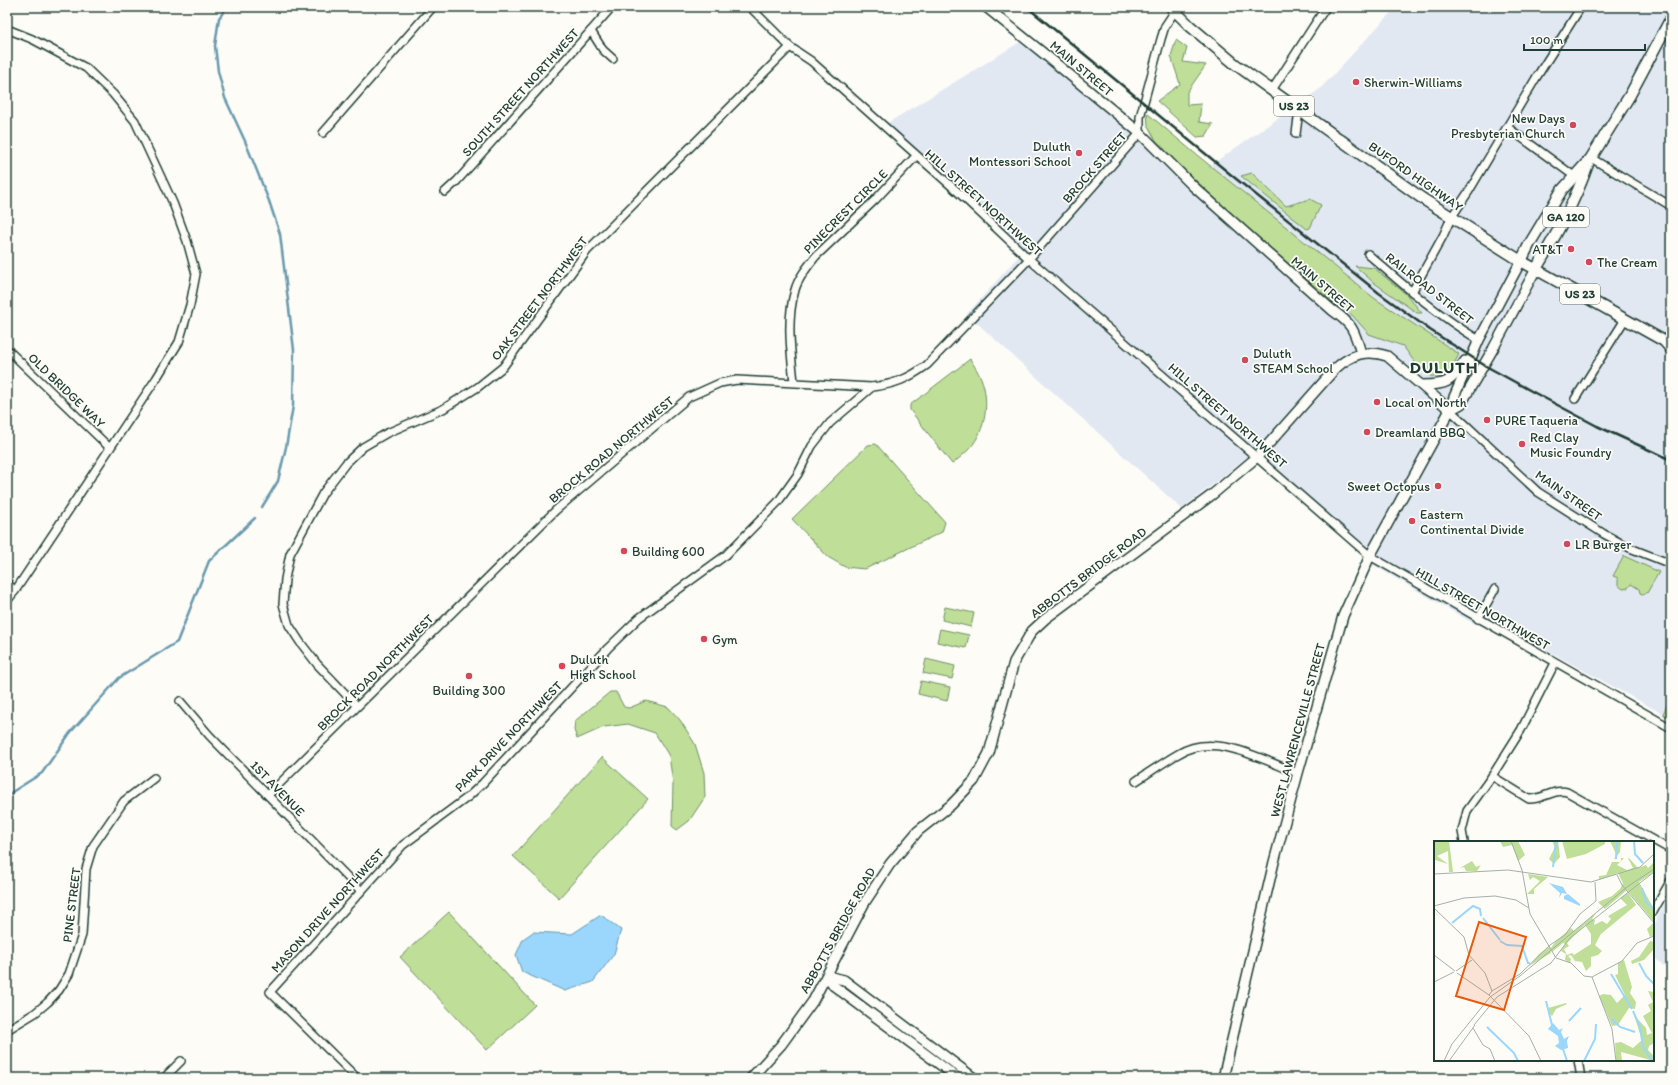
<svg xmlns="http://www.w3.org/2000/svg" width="1678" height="1085" font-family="Itim,sans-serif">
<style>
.built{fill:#e2e8f2}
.green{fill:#bfdf98;stroke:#6f8e66}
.water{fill:#9bd6fc;stroke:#6999ac}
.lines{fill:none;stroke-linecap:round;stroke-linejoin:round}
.stream{stroke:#6999ac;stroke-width:2.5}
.street-casing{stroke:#1f3d34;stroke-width:10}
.secondary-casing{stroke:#1f3d34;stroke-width:12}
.primary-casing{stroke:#1f3d34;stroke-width:13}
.street{stroke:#fdfcf7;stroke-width:7}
.secondary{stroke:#fdfcf7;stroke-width:9}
.primary{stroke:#fdfcf7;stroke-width:10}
.rail{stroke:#1f3d34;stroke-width:2.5}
.poi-dot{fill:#d1495b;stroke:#fdfcf7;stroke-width:1.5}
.labels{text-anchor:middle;stroke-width:3.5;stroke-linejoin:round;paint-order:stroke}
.shield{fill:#fdfcf7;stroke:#62766e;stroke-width:1}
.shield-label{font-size:12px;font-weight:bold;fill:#1f3d34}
.street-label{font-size:13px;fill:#1f3d34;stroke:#fdfcf7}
.poi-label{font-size:13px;fill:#1f3d34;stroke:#fdfcf7;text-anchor:start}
.district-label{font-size:17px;font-weight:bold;letter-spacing:1px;fill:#1f3d34;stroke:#fdfcf7}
.inset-river{fill:none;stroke:#9bd6fc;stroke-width:2}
.inset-road{fill:none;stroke:#a4b0a9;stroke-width:1}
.view{fill:#e8590c;fill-opacity:0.15;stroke:#e8590c;stroke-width:2}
.inset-edge{fill:none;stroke:#1f3d34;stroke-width:2}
</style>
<rect width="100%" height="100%" fill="#fdfcf7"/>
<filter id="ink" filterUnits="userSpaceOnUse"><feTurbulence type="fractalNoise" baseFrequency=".025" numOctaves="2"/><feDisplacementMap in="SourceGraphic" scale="8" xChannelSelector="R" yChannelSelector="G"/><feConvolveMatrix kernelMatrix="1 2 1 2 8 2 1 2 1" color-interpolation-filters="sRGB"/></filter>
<g filter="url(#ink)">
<!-- built -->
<g class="built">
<polygon points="1396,7 1671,7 1671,695 1663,714 1550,652 1471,622 1375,566 1364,558 1250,455 1182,509 967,314 1025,249 886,124 1025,39 1188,181 1320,89"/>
<polygon points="1671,893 1671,973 1653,956 1653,925"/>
</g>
<!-- green -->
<g class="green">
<polygon points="1176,40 1187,48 1183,62 1206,65 1187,92 1187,105 1201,104 1199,122 1213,124 1206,136 1197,137 1157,101 1180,84 1171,56"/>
<polygon points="1147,113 1192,151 1374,298 1459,354 1449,374 1439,377 1430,376 1419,368 1403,346 1369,334 1352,315 1328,298 1224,207 1176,162 1155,139 1148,126"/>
<polygon points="1252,173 1286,206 1310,199 1321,205 1310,228 1307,229 1241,176"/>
<polygon points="1355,266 1374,268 1406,294 1422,313 1417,313 1373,282"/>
<path d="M970,359C974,365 978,372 981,378C990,401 986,430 970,448C965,454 958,459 952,464L910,410V405Z"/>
<polygon points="876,444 945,522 942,532 865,569 845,567 828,557 792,519 868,445"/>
<polygon points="1624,556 1659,572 1647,593 1642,594 1640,593 1639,589 1631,584 1628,588 1623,589 1618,585 1618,578 1613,576"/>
<polygon points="945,607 974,613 971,627 942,620"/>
<polygon points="940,629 969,635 966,648 937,642"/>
<polygon points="926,659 955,666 952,679 923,673"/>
<polygon points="921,681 950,687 947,701 918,694"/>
<polygon points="610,692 616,692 624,707 629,708 646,701 668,707 680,720 695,744 704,773 705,797 689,821 677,830 672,826 673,783 669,756 655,733 628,724 604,727 577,739 574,730 575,721"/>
<polygon points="1671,695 1671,719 1663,714"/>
<polygon points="602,757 648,799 559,898 513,856"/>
<polygon points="449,912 535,1005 487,1050 400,957"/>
</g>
<!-- water -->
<polygon class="water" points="601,915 621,930 614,954 593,982 565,991 522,972 516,955 523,939 533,932 572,934"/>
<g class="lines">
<!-- stream -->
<g class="stream">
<polyline points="227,7 219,18 215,46 218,71 225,98 245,141 269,201 280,234 294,350 293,406 286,447 278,481 262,507"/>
<polyline points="7,799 12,792 42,773 70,733 119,678 177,642 209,561 255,518"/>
</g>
<defs>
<g id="street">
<polyline points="750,7 790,47 811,61 958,192 1029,259 1370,556 1671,728"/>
<polyline points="7,29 32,39 86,68 113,94 135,121 173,203 187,241 196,274 190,305 179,342 156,379 15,591 7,601"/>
<polyline points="591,31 603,50 613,59"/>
<polyline points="1272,90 1326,7"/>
<polyline points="1507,127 1574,176"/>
<polyline points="323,133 433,7"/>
<polyline points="1296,134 1299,110"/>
<polyline points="1591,158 1671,206"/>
<polyline points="445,192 457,181 612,7"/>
<path d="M1368,254C1403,285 1439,316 1479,340"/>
<polyline points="1412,292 1443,236 1451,218 1469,191 1536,78 1581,7"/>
<polyline points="7,349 110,448"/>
<path d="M794,382C791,352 786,320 795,290C798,278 808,266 816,256L875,200L916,156"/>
<polyline points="1575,399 1624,321"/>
<polyline points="1450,410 1538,492 1604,534 1630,548 1671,564"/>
<polyline points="7,583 15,591"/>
<polyline points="1478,619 1495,589"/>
<polyline points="180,701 209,735 360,890"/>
<polyline points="357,706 317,664 300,642 289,625 283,604 285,579 290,554 323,493 346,463 363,447 387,433 443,409 478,387 503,367 587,251 790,47"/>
<path d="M1492,776L1529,799C1542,800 1555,788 1567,792L1671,850"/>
<path d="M1136,781C1150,772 1164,762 1178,754C1215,731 1261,760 1298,773"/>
<path d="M268,795L556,510L689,397L720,383L737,380L872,387C895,384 908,379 927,365L1029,259L1140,133V117L1161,39L1165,26L1175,11"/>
<polyline points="1464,842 1462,831 1467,811 1492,776 1521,730 1555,663"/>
<polyline points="1653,912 1671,880"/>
<polyline points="7,1030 35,1013 48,1002 59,990 69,974 82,935 86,869 93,846 124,801 154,778"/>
<polyline points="1578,1060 1581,1078"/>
<polyline points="164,1078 181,1061"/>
<polyline points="357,1078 270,992 403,845 468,797 483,783 608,648 639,618 726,555 778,502 798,474 812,446 830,423 872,387"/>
</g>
<g id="secondary">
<path d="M986,7L1048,57L1140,133L1193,186L1332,310C1352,324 1354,329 1361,353"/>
<path d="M1422,385C1449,385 1450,382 1465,361"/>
<polyline points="1450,410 1461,404 1493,349 1536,269"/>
<polyline points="827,976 844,980 974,1078"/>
<polyline points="827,976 834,986 958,1078"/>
<path d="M751,1078L781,1045L813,1001L865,902L890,864L918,831L951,805L974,781L989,753L1014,662L1032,631L1045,619L1213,494L1257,457L1335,369C1351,354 1367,349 1387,356L1450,410"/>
<polyline points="1223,1078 1274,862 1298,773 1343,616 1370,556 1450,410 1454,397 1479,340 1521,261"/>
</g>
<g id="primary">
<polyline points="1171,7 1190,26 1235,64 1423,199 1521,261 1664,341 1671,349"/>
<polyline points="1521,261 1530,243 1562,190 1591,158 1630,95 1671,18"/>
<path d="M1536,269C1556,235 1575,202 1588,164"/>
</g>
</defs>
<!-- street casing -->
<use href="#street" class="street-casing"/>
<!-- secondary casing -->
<use href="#secondary" class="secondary-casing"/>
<!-- primary casing -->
<use href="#primary" class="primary-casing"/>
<!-- street -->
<use href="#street" class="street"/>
<!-- secondary -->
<use href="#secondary" class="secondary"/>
<!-- primary -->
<use href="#primary" class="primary"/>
<!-- rail -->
<polyline class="rail" points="1027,7 1235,178 1379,293 1430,330 1484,365 1533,392 1597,426 1671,460"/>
</g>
</g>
<!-- markers -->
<g class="poi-dot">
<circle cx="1356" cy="82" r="4"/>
<circle cx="1573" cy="125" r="4"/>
<circle cx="1079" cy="153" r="4"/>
<circle cx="1571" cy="249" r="4"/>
<circle cx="1589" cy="262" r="4"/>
<circle cx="1245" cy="360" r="4"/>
<circle cx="1377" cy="402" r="4"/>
<circle cx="1487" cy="420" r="4"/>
<circle cx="1367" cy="432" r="4"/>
<circle cx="1522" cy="444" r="4"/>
<circle cx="1438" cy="486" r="4"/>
<circle cx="1412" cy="521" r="4"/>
<circle cx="1567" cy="544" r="4"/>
<circle cx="624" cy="551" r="4"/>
<circle cx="704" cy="639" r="4"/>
<circle cx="562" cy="666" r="4"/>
<circle cx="469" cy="676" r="4"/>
</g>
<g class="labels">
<!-- shield labels -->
<g class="shield">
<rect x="1274" y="96" width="40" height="20" rx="3"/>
<rect x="1543" y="207" width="46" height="20" rx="3"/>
<rect x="1560" y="284" width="40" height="20" rx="3"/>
</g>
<g class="shield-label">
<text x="1294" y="110">US 23</text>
<text x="1566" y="221">GA 120</text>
<text x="1580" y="298">US 23</text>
</g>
<!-- street labels -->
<g class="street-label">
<text transform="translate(1082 68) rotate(40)" y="5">MAIN STREET</text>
<text transform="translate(520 92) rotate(-48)" y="5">SOUTH STREET NORTHWEST</text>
<text transform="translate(1094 167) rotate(-49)" y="5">BROCK STREET</text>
<text transform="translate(1416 176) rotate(35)" y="5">BUFORD HIGHWAY</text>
<text transform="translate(984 202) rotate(42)" y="5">HILL STREET NORTHWEST</text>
<text transform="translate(845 211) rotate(-45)" y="5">PINECREST CIRCLE</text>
<text transform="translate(1323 284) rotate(41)" y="5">MAIN STREET</text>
<text transform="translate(1430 288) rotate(38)" y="5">RAILROAD STREET</text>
<text transform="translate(539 298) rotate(-53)" y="5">OAK STREET NORTHWEST</text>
<text transform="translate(67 390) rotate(44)" y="5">OLD BRIDGE WAY</text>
<text transform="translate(1228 415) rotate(41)" y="5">HILL STREET NORTHWEST</text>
<text transform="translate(611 449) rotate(-40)" y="5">BROCK ROAD NORTHWEST</text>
<text transform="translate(1569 495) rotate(35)" y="5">MAIN STREET</text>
<text transform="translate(1088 572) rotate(-37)" y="5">ABBOTTS BRIDGE ROAD</text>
<text transform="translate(1483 608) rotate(30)" y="5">HILL STREET NORTHWEST</text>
<text transform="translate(375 672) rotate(-45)" y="5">BROCK ROAD NORTHWEST</text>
<text transform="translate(1297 730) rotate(-75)" y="5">WEST LAWRENCEVILLE STREET</text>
<text transform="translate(508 736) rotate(-46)" y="5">PARK DRIVE NORTHWEST</text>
<text transform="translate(278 788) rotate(46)" y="5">1ST AVENUE</text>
<text transform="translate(71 905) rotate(-83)" y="5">PINE STREET</text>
<text transform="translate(327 910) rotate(-48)" y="5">MASON DRIVE NORTHWEST</text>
<text transform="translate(837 930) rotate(-61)" y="5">ABBOTTS BRIDGE ROAD</text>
</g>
<!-- poi labels -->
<g class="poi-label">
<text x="1364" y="87">Sherwin-Williams</text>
<text x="1565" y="123" text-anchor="end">New Days<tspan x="1565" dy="15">Presbyterian Church</tspan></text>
<text x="1071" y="151" text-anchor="end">Duluth<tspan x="1071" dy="15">Montessori School</tspan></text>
<text x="1563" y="254" text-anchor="end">AT&amp;T</text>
<text x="1597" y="267">The Cream</text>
<text x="1253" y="358">Duluth<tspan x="1253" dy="15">STEAM School</tspan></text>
<text x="1385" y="407">Local on North</text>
<text x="1495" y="425">PURE Taqueria</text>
<text x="1375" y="437">Dreamland BBQ</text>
<text x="1530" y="442">Red Clay<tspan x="1530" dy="15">Music Foundry</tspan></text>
<text x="1430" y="491" text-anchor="end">Sweet Octopus</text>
<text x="1420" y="519">Eastern<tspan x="1420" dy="15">Continental Divide</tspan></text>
<text x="1575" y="549">LR Burger</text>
<text x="632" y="556">Building 600</text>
<text x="712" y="644">Gym</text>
<text x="570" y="664">Duluth<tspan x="570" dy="15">High School</tspan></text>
<text x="469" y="695" text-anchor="middle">Building 300</text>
</g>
<!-- district labels -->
<g class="district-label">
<text x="1444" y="373">DULUTH</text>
</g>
</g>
<!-- overview -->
<g transform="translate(1434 841)">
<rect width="220" height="220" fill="#fdfcf7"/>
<path d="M0,0H15L19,31H15L14,10L3,15L14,23L1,19ZM66,0H84L91,14L84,20L78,4L69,6ZM118,0H124L126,16L120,23L115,18L121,6ZM128,0H171V3L152,13L133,18ZM176,0H187L186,11L180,19L182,13ZM187,17H195L204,27L212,24L214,27L220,21V31L205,41L220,68V95L216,96L213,88L220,81L193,49L171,68L164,61L178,55L186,48L189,42L184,32L165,39V35L172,34L178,21H187ZM190,17H194L199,27L193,29L183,24ZM38,20L42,26L47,24L43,30H32L30,26L26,27ZM94,33L114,36L100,48V53H93L106,40L99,36L96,39ZM194,52L202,64L167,93L161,104L168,110L164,114L157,116V125L152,130L148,121L141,120L137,114L134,115L137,118L136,122L131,119L132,113L127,110L131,103L129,102L118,111L117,107L121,101L137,87L140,90L162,72L158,78L161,79L160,84L168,80L173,83L177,78L174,75L193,64L186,57ZM151,84L157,93V103L140,114L138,112L133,114L130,108L135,105L133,102ZM216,100L220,101V108L210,119L198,123L197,120L205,116ZM116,105L117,112L95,125L105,113ZM190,119L198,146L196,152L202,161L201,168L195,167L184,184L178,185L165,155L169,153L177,154L183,162L191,154L181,134L184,133V122ZM214,150L220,151V202L215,205L214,209L220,215V220L187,211L188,220H182L181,202L187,201L199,207L208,199L200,174L212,187L213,194L218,192L209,175L217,170L214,164L219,161ZM132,162L133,163L122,168L118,175L114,171V167Z" fill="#bfdf98" fill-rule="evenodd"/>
<path d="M115,42L129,46L133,53L128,52L125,57L126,52ZM134,53L146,63V65L130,58V55ZM119,182L125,189L129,187L127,191L130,198L135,195L133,200L134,207L127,209L121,205L125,202L124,195L114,188Z" fill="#9bd6fc"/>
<path class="inset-river" d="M200,0L201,13L209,22M182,18L183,0M119,26L122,0M208,47L212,61L220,68M49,77L66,99M18,82L39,65L46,68L47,75M66,100L73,104L88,105L94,122H96M205,122L212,135L220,143M177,133L198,168M112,160L118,184M199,170L206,186L209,206L218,220M178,178L186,186L201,191M135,180L147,167M53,186L80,212L84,220M129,208L133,220M150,220L161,198L162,183"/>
<path class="inset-road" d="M77,0L88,29L96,73L122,117M0,33L74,29L157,41L206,26L220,13M183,34L188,44L220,82M0,65L30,57L61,55L82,59L95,67M0,67L30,96L35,114L51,132L58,150L55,154M0,114L21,130M122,117L137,122L150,135L158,136L188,120L203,102L220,95M22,130L38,119M23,132L55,154M158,136L178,188L182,220M0,141L20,131M58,150L86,133L116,104L131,94L146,73L162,60L161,41M55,154L95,195L107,220M40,184L63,156L117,122L136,97L220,31M39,187L49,204L56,208L61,220M10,220L18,203L56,156L86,135L193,46L220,28M15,220L41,184"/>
<path class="view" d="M45,81L92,96L70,169L22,155Z"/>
<rect width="220" height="220" class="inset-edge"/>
</g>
<!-- margin -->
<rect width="1678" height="1085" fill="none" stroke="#fdfcf7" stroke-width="24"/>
<rect x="12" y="12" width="1654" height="1061" fill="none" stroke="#1f3d34" stroke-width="1.5" filter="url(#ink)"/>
<!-- scale -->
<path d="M1524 44v6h121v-6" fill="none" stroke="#1f3d34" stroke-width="2"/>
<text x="1530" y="44" font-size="12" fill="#1f3d34" stroke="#fdfcf7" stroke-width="3" paint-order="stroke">100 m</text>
</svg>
